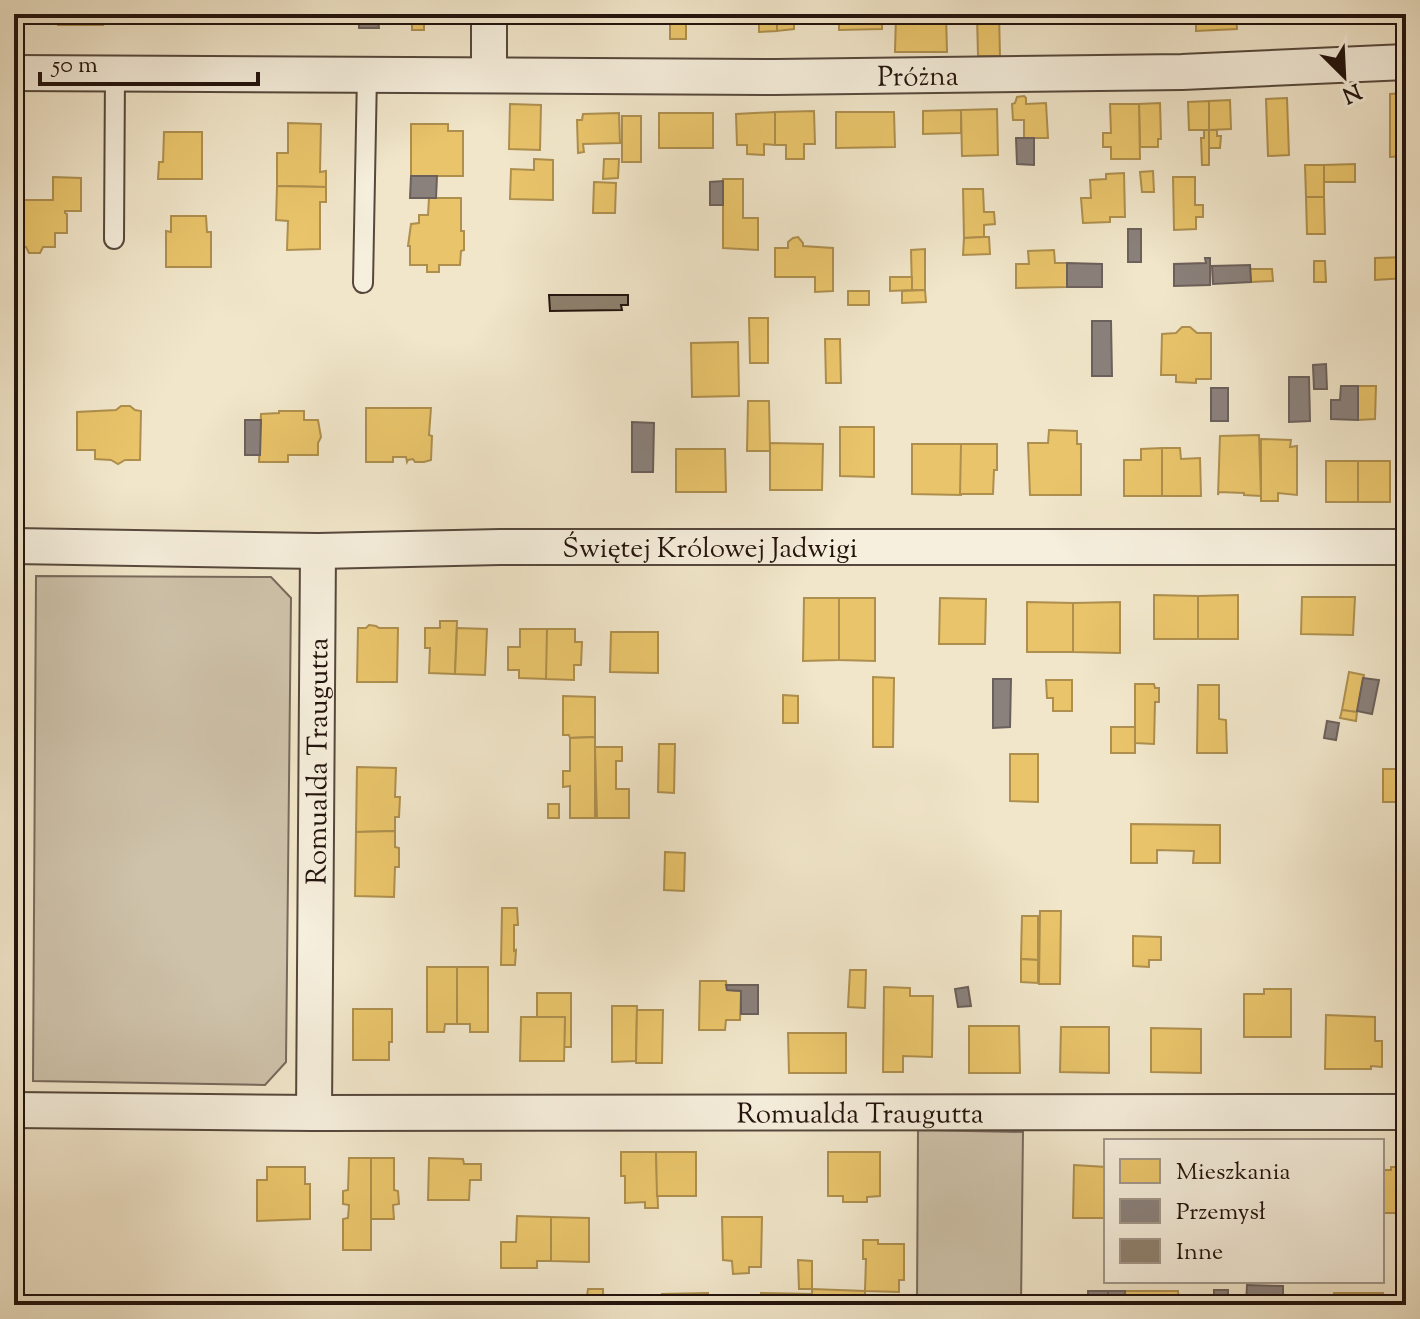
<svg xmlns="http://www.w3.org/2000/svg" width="1420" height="1319" font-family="'Sorts Mill Goudy',serif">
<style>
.green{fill:#cec2aa;stroke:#786a5c;stroke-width:2}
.homes{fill:#e9c46a;stroke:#ae8f4e;stroke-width:2}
.industry{fill:#8a817c;stroke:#6b605b;stroke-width:2}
.building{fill:#8e816f;stroke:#23130d;stroke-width:2}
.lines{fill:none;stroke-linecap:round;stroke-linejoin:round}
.lane-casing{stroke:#56483c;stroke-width:22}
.street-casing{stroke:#56483c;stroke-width:38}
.lane{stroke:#f6efdd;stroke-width:18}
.street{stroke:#f6efdd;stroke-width:34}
.labels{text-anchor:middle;stroke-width:8;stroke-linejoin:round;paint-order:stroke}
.street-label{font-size:28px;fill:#23130d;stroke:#f6efdd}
</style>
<rect width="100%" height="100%" fill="#f1e6ca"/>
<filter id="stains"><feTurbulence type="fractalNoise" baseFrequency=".0025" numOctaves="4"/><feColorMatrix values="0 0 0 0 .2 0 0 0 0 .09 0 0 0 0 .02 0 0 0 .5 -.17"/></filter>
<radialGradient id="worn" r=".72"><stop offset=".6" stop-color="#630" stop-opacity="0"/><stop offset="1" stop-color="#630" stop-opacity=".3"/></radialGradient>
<!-- green -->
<g class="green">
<polygon points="36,576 271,577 291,598 286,1062 265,1085 33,1081"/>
<polygon points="918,1130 1023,1132 1021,1305 917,1305"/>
</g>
<!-- homes -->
<g class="homes">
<rect x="58" y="14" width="45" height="11"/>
<polygon points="397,14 443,14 443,22 424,22 424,30 412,30 412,22 397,22"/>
<polygon points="653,14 686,14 686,39 670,39 670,18 653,17"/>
<polygon points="759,14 777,14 777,31 759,32"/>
<polygon points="777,14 794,14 794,29 777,31"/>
<polygon points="839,14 882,14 882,29 839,30"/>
<polygon points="988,14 999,14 1000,56 978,56 977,15"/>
<polygon points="1094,14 1159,14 1159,18 1143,19 1144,22 1095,23"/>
<polygon points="1196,14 1236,14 1237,29 1196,31"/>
<rect x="1274" y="14" width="25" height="10"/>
<polygon points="908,15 946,15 947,52 895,52 896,16"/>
<polygon points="1406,93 1406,156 1390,157 1390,94"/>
<polygon points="1024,96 1026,98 1026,104 1046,103 1048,138 1024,138 1024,120 1013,120 1012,104 1015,103 1017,97"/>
<polygon points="1287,98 1289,155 1268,156 1266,99"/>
<polygon points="1230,100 1231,129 1209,130 1209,101"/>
<polygon points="1209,101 1209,130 1189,130 1188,102"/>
<polygon points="1160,103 1161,139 1158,139 1158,147 1140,147 1139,104"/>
<polygon points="510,104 541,105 540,150 509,149"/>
<polygon points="1110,104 1139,104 1140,159 1111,159 1111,147 1103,147 1103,133 1111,133"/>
<polygon points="997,109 998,155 962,156 961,110"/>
<polygon points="961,110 961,133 923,134 923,111"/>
<polygon points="814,111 815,144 804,144 804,159 786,159 786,145 775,145 775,112"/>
<polygon points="775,112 775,145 764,144 764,155 747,154 747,145 737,145 736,114"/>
<polygon points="836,112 894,112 895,147 836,148"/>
<polygon points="619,113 620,143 583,144 584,152 578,153 577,120 582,120 583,114"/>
<rect x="659" y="113" width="54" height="35"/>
<rect x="622" y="116" width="19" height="46"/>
<polygon points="288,123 321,124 320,172 326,171 326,187 277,186 277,153 288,153"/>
<polygon points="411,124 448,124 448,131 463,131 463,176 411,176"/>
<polygon points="1204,130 1209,130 1209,165 1202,165 1201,138 1204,138"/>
<polygon points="1209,130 1217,130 1217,136 1221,136 1220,148 1209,148"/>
<polygon points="164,132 202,132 202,179 158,179 159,162 163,162"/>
<polygon points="534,159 553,160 553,200 510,199 511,169 534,170"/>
<polygon points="604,159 619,159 618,178 603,179"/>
<polygon points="1355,164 1355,182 1324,182 1324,165"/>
<polygon points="1305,165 1324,165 1324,197 1306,197"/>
<polygon points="1153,171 1154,192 1142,192 1140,172"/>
<polygon points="1124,173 1125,217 1110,217 1110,222 1083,223 1081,198 1091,198 1090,180 1106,179 1106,174"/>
<polygon points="53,177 81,178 81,211 65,211 65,213 67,214 67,233 55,233 55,247 43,247 40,253 29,253 26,247 14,247 14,200 53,200"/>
<polygon points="1173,177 1195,177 1195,205 1203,205 1203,217 1196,217 1196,229 1174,230"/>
<polygon points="723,179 743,179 743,218 758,218 758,250 723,248"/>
<polygon points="594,182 616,183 615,213 593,213"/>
<polygon points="277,186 326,187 326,202 320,202 320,249 287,250 288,221 276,220"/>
<polygon points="963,189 983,189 984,212 994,212 995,224 984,225 984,237 964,238"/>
<polygon points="1306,197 1324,197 1325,234 1307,234"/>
<polygon points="429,198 461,198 461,231 464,231 464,250 461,251 460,265 439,265 439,272 427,272 427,265 410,265 410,246 408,246 411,224 419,223 419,215 428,215"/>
<polygon points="171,216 206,216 207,232 211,232 211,267 166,267 166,231 171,232"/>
<polygon points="798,237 803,243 803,246 833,248 833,291 815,292 815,277 775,277 775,248 788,248 788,242 793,238"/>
<polygon points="984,237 989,237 990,254 963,255 964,238"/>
<polygon points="925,249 925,290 912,290 911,250"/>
<polygon points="1054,250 1055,263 1067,263 1067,287 1016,288 1016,264 1029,264 1028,251"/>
<polygon points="1406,257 1406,278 1375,280 1375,258"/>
<polygon points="1314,261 1325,261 1326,282 1314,282"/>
<polygon points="1250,269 1272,269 1273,281 1251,282"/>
<polygon points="890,277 912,277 912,290 890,291"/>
<polygon points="925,290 926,302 902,303 902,291"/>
<rect x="848" y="291" width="21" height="14"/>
<polygon points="749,318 768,318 768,363 750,363"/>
<polygon points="1182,327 1190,327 1197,333 1211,333 1211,379 1196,379 1196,383 1176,382 1176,375 1161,375 1162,334 1176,333"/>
<polygon points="825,339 840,339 841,383 826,383"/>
<polygon points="738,342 739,396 692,397 691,343"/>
<polygon points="1358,386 1376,386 1375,419 1358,420"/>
<polygon points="748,401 769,401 770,451 747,451"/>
<polygon points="121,406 130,406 135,410 141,411 140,460 125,460 118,464 111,460 95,459 95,450 77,450 77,412 116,410"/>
<polygon points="366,408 431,408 429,435 432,436 431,460 424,462 415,462 413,459 408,460 407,462 406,457 393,457 393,462 366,462"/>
<polygon points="279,411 304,411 304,420 318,420 321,437 318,443 318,455 288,455 288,462 259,462 261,414 279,413"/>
<polygon points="840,427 874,427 874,477 840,476"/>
<polygon points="1049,430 1077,431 1077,444 1081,444 1081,495 1030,495 1028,443 1048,443"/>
<polygon points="1259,435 1261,496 1244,495 1244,493 1219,492 1218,495 1220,436"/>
<polygon points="1261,439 1291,440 1290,447 1297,446 1297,495 1278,493 1278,501 1261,501"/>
<polygon points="770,443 823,444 822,490 770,490"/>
<polygon points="912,444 961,444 961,495 912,494"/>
<polygon points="961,444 997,444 997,470 994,470 993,494 960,494"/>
<polygon points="1162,448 1162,496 1124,496 1124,460 1141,460 1141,449"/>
<polygon points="1162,448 1180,448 1181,459 1200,458 1201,496 1162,496"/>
<polygon points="676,449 725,449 726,492 676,492"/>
<rect x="1326" y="461" width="32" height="41"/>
<rect x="1358" y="461" width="32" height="41"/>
<polygon points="1154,595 1198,596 1198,639 1154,639"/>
<polygon points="1238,595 1238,639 1198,639 1198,596"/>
<polygon points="1302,597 1355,597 1353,635 1301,634"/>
<polygon points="804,598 839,598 839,660 803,661"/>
<polygon points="839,598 875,598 875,661 839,660"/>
<polygon points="940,598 986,599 985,644 939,644"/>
<polygon points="1027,602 1073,603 1073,652 1027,652"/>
<polygon points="1120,602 1120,653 1073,652 1073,603"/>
<polygon points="440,621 457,621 455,674 429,673 430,648 425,648 425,628 440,628"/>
<polygon points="369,625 376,626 379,628 398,628 397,682 357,682 358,628 366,628"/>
<polygon points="457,628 487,629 485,675 455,674"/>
<polygon points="520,629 547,629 547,679 519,678 519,670 508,670 508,647 520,647"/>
<polygon points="547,629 575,629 575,642 582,642 581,665 574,665 574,680 546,679"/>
<polygon points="611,632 658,632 658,673 610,672"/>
<polygon points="1349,672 1364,675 1357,712 1342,710"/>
<polygon points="873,677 894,678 893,747 873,747"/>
<polygon points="1046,680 1072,680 1072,711 1053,711 1053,698 1047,698"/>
<polygon points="1135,684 1154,684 1155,688 1159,688 1159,702 1155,702 1154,744 1135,743"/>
<polygon points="1198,685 1219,685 1219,719 1226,720 1227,753 1197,753"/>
<polygon points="783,695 798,696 798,723 783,723"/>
<polygon points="563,696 595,697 595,737 570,738 569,735 563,735"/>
<polygon points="1342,710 1357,712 1356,721 1340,718"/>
<rect x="1111" y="727" width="24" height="26"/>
<polygon points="595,737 595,818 570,818 570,786 563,787 563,771 570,771 570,738"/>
<polygon points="659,744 675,744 674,793 658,792"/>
<polygon points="595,747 622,747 622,761 616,761 616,789 629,789 629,818 597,818"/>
<polygon points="1010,754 1038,754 1038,802 1010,801"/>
<polygon points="357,767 396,768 395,797 400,797 399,817 395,817 395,831 356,832"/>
<rect x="1383" y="769" width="23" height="33"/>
<rect x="548" y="804" width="11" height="14"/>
<polygon points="1131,824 1220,825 1220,863 1193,863 1194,851 1157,850 1157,863 1131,863"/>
<polygon points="395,831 395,847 399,848 399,867 395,867 394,897 355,896 356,832"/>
<polygon points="665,852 685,853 684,891 664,890"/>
<polygon points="502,908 517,908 518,925 514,925 514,951 516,950 515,965 501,965"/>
<polygon points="1040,911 1061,911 1060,984 1039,984"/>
<polygon points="1022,916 1038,916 1038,960 1021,959"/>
<polygon points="14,931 17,931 16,993 14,993"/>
<polygon points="1133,936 1161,937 1161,960 1149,960 1149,967 1133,966"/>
<polygon points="1021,959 1038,960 1038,983 1021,982"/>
<polygon points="427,967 457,967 457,1024 445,1024 444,1032 427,1032"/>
<polygon points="457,967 488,967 488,1032 470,1032 470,1024 457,1024"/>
<polygon points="850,970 866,970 865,1008 848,1007"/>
<polygon points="700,981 726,981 727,990 741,991 740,1020 726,1020 725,1030 699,1030"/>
<polygon points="884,987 910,988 910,996 933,996 932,1057 903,1056 903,1072 883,1072"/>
<polygon points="1264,989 1291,989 1291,1037 1244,1037 1244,994 1264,994"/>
<polygon points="537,993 571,993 571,1047 564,1047 565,1017 537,1017"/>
<polygon points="612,1006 637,1006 636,1061 612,1062"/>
<polygon points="353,1009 392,1009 392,1042 389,1042 389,1060 353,1060"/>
<polygon points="637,1010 663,1010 662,1063 636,1063"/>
<polygon points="1326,1015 1375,1017 1375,1041 1382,1041 1382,1067 1371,1066 1371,1069 1325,1069"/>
<polygon points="521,1017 565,1017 564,1061 520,1061"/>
<polygon points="969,1026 1019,1026 1020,1073 969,1073"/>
<polygon points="1061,1027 1109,1027 1109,1073 1060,1072"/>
<polygon points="1151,1028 1201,1029 1201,1073 1151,1072"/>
<polygon points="788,1033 846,1033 846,1073 789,1073"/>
<polygon points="621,1152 656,1152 658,1208 645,1208 645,1202 625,1203 625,1176 621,1176"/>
<polygon points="656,1152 696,1152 696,1196 657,1196"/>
<polygon points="828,1152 880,1152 880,1196 867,1197 867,1202 843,1202 843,1196 828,1196"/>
<polygon points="349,1158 371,1158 371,1250 343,1250 343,1219 348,1218 349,1205 343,1204 343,1191 348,1190"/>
<polygon points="371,1158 394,1158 394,1190 398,1191 399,1204 393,1205 394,1219 371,1219"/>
<polygon points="429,1158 463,1159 464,1164 481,1164 481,1180 470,1180 469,1200 428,1200"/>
<polygon points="1074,1165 1106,1167 1106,1218 1073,1218"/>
<polygon points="267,1167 305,1167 305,1184 310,1184 310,1219 257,1221 257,1180 267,1180"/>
<polygon points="1391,1167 1406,1167 1406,1213 1382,1213 1382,1170 1391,1170"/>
<polygon points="517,1216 551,1217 551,1261 537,1261 537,1268 501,1268 501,1242 516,1242"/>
<polygon points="551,1217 589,1218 589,1262 551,1261"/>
<polygon points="722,1217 762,1217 761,1267 749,1267 749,1273 733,1274 732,1261 723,1260"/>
<polygon points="863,1240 878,1240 878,1244 904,1244 904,1280 899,1280 899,1292 865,1291 866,1259 863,1259"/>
<polygon points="798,1260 812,1261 812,1289 799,1289"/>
<polygon points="588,1289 603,1289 603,1305 550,1305 549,1296 587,1296"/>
<polygon points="812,1289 865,1291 865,1305 812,1305"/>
<polygon points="1125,1291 1178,1291 1179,1305 1124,1305"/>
<polygon points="708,1293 708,1305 662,1305 662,1294"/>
<polygon points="761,1293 812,1294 812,1305 761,1305"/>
<polygon points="1334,1293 1383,1293 1385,1305 1335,1305"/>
<polygon points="1178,1295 1199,1295 1199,1305 1179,1305"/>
<polygon points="1406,1297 1406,1305 1385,1305 1385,1298"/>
</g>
<!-- industry -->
<g class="industry">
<polygon points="359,14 377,14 379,28 359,28"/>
<polygon points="1016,138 1034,138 1034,165 1017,164"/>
<polygon points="411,176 437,176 436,198 410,198"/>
<polygon points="723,181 723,205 710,205 710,182"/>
<rect x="1128" y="229" width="13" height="33"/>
<polygon points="1205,258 1210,258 1210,285 1174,286 1174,264 1206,263"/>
<polygon points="1067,263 1102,264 1102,287 1067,287"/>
<polygon points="1250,265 1251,282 1213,284 1212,266"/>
<polygon points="1092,321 1111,321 1112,376 1092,376"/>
<polygon points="1326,364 1327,389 1314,389 1313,365"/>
<polygon points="1289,377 1309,377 1310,421 1289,422"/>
<polygon points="1341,386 1358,386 1358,420 1331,419 1331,400 1340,400"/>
<rect x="1211" y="388" width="17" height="33"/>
<polygon points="245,420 261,420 260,455 245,455"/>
<polygon points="632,422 654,423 653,472 632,472"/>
<polygon points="1363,678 1379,680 1372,714 1357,711"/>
<polygon points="993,679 1011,679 1010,727 993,728"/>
<polygon points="1327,721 1339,723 1336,740 1324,738"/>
<polygon points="726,985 758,985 758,1014 741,1014 741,991 727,990"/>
<polygon points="968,987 971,1006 958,1007 955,989"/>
<polygon points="1247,1285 1283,1286 1283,1305 1246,1305"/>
<rect x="1214" y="1290" width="14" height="15"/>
<rect x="1088" y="1291" width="20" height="14"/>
<polygon points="1108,1291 1125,1291 1124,1305 1108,1305"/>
</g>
<!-- building -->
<polygon class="building" points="549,295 628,295 628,305 621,305 622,310 550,311"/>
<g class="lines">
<defs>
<g id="lane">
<polyline points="114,239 115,73"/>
<polyline points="363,283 367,74"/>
</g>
<g id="street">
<path id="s1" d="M14,73L775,77L1182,72L1406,62"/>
<polyline points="489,75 489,14"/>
<path id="s2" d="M14,546L318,551L500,547H1406"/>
<path id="s3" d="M14,1110L314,1113L1406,1112"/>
<path id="s4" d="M314,1113L318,551"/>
</g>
</defs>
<!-- lane casing -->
<use href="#lane" class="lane-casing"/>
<!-- street casing -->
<use href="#street" class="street-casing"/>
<!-- lane -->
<use href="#lane" class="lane"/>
<!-- street -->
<use href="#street" class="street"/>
</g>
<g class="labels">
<!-- street labels -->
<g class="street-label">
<text dy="10" stroke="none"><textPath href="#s1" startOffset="904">Próżna</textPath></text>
<text dy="10" stroke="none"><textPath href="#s2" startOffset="696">Świętej Królowej Jadwigi</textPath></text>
<text dy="10" stroke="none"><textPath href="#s4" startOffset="352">Romualda Traugutta</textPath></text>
<text dy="10" stroke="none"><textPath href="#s3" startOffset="846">Romualda Traugutta</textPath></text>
</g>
</g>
<!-- margin -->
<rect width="1420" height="1319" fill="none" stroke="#f1e6ca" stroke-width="48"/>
<rect x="16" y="16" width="1388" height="1287" fill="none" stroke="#23130d" stroke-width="4"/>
<rect x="24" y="24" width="1372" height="1271" fill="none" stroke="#23130d" stroke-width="2"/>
<!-- legend -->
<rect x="1104" y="1139" width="280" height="144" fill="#f6efdd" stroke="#a2978a" stroke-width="2"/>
<rect x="1120" y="1159" width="40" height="24" fill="#e9c46a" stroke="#a2978a" stroke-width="2"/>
<text x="1176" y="1179" font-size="24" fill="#23130d">Mieszkania</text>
<rect x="1120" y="1199" width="40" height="24" fill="#8a817c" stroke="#a2978a" stroke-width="2"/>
<text x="1176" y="1219" font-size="24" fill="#23130d">Przemysł</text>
<rect x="1120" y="1239" width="40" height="24" fill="#8e816f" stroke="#a2978a" stroke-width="2"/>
<text x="1176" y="1259" font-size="24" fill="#23130d">Inne</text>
<!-- north arrow -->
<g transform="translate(1344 76) rotate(156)" stroke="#f6efdd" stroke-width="6" paint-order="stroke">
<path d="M0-6L14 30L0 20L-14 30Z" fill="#23130d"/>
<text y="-12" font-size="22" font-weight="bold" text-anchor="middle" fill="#23130d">N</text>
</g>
<!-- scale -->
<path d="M40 72v12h218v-12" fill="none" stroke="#23130d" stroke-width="4"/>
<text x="52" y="72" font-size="24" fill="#23130d" stroke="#f6efdd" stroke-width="6" paint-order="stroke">50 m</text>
<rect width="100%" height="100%" filter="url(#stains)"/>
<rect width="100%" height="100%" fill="url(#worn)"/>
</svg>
